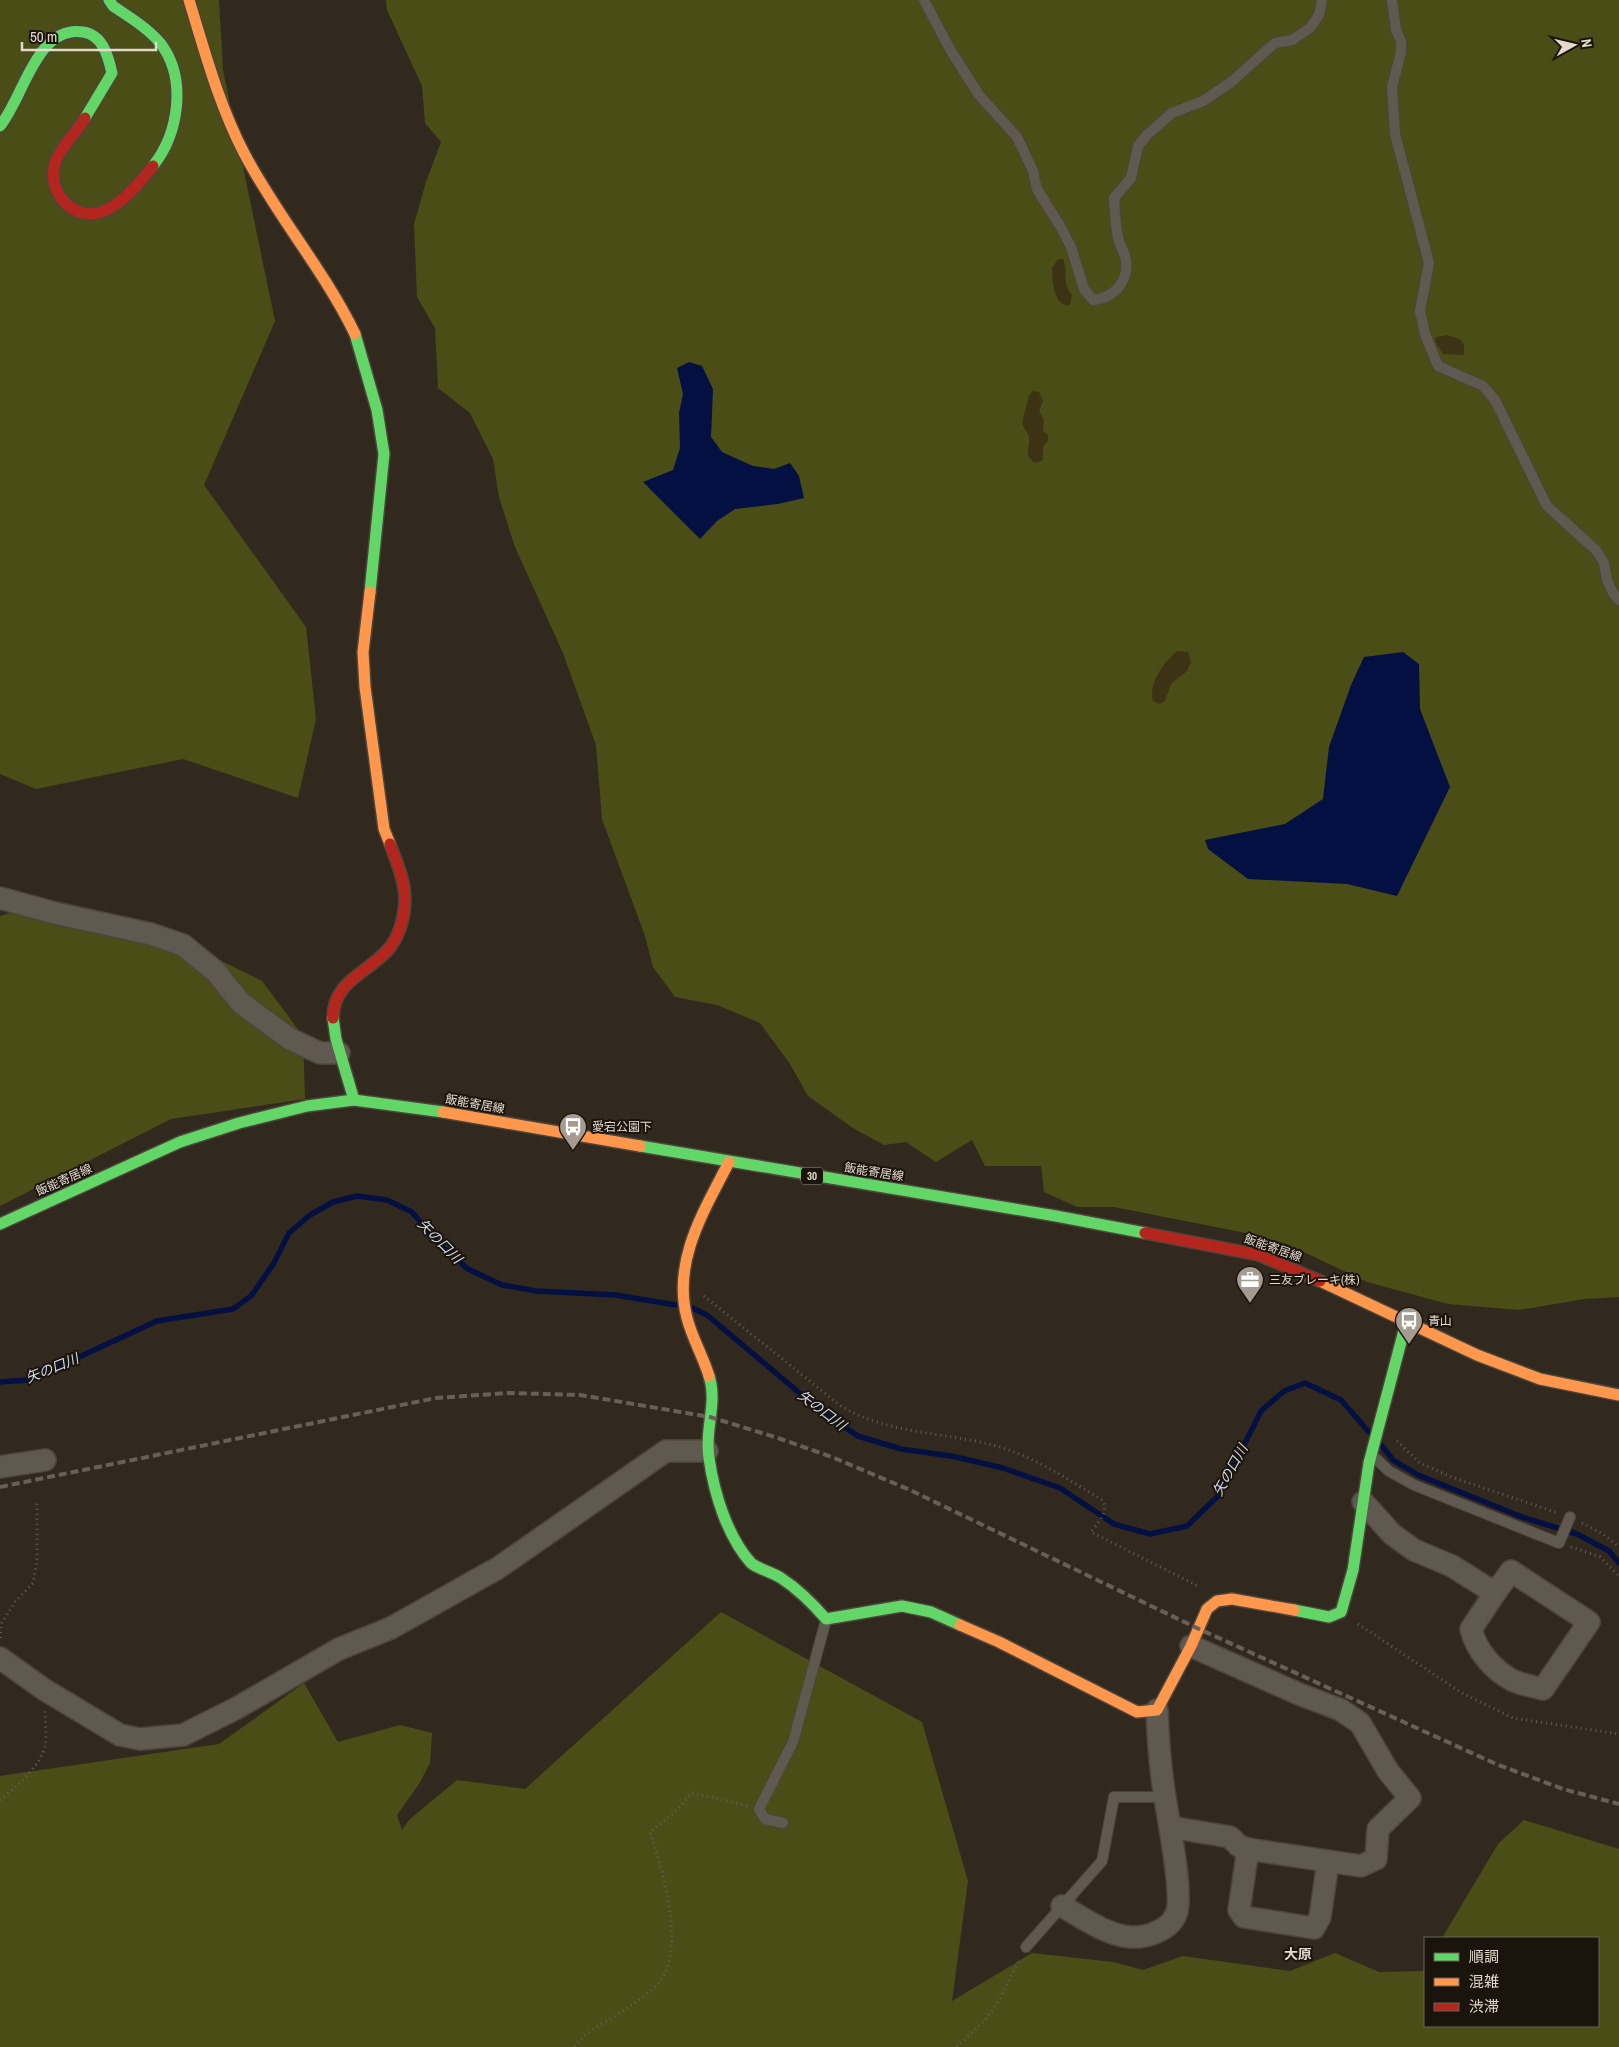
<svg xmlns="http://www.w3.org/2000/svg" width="1619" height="2047" font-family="'Archivo Narrow','Noto Sans JP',sans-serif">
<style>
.green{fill:#4b4d16}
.sand{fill:#3c3315}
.water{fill:#041042}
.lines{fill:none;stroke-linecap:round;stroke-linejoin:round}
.stream{stroke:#041042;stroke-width:5.5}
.lane-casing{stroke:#4d453c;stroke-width:12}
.street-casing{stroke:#4d453c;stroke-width:24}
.fast-casing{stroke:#4d453c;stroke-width:14}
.slow-casing{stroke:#4d453c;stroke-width:14}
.jam-casing{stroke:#4d453c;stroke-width:14}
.path{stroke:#645e54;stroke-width:3;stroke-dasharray:1 4;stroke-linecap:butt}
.lane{stroke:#60594f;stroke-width:10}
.street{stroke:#60594f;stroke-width:21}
.fast{stroke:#63d668;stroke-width:11}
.slow{stroke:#ff974d;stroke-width:11}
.jam{stroke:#b3261e;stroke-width:11}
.rail{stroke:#686058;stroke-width:4;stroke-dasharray:8 4;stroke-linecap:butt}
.labels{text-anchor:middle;stroke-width:4;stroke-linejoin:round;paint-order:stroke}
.shield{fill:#1b140c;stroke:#a89e93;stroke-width:1}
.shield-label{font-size:11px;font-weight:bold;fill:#e4d9cd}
.street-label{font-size:12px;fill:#e4d9cd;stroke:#1b140c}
.poi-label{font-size:12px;fill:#e4d9cd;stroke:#1b140c;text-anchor:start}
.water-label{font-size:14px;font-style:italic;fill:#d0daed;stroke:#1b140c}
.neighbourhood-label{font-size:14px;font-weight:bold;fill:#e4d9cd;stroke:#1b140c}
</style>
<rect width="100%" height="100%" fill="#32291e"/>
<!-- green -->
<g class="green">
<polygon points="0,0 219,0 223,70 275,321 204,485 306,627 316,719 298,798 183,759 36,789 0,774"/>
<polygon points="386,0 1619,0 1619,1297 1584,1299 1519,1310 1448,1304 1367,1282 1287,1244 1241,1232 1114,1207 1077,1207 1044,1192 1041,1166 985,1166 972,1140 936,1162 906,1142 884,1145 853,1128 808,1096 790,1064 760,1023 717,1005 675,997 653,967 645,936 602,819 596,745 563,653 515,547 499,497 493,459 470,413 438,388 435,328 417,297 414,224 426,182 441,142 425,123 422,86 387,10"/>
<polygon points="25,909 197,949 262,981 303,1036 305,1099 171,1119 0,1206 0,916"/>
<polygon points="721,1612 922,1722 968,1881 952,2001 1032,1953 1113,1962 1143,1970 1183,1956 1290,1971 1335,1953 1379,1972 1423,1971 1425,1968 1425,2026 1598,2026 1598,1938 1442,1938 1498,1844 1524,1820 1619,1849 1619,2047 0,2047 0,1776 219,1744 304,1683 338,1742 400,1725 432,1733 430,1763 419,1784 397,1815 402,1830 409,1820 457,1780 525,1789"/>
</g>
<!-- sand -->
<g class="sand">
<path d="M1058,259H1063C1069,272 1061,282 1072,295L1070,305C1054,308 1052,280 1052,268Z"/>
<polygon points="1447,335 1460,339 1464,344 1464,355 1443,354 1435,341 1436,337"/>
<path d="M1033,391L1039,392L1043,401L1039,411L1044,420L1043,432L1048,435V441L1043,446V460L1035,463C1021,454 1033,443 1028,434C1026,430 1023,427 1022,423L1029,395Z"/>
<path d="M1177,651L1188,652L1191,662L1187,671L1171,684L1165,701L1159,704L1153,701C1148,683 1164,662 1177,651Z"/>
</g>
<!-- water -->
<g class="water">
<polygon points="689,362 702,366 713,389 711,437 722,452 753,466 774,469 790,463 799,476 804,498 778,504 735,509 717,521 700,539 643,482 673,470 680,448 679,413 683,394 677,368"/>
<polygon points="1403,652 1419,664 1420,709 1450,787 1397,896 1347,884 1248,879 1208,849 1205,840 1285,824 1323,799 1329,747 1351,685 1364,657"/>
</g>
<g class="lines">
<!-- stream -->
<g class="stream">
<polyline points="692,1308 707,1315 822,1412 858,1436 901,1449 951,1456 1003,1468 1060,1488 1114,1524 1150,1534 1187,1526 1219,1495 1261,1411 1284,1391 1305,1383 1341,1400 1369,1432"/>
<polyline points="0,1382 29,1380 157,1321 233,1309 251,1296 274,1263 289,1233 310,1215 333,1202 357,1196 387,1200 412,1212 439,1244 468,1269 502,1285 536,1291 616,1295 676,1305"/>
<polyline points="1382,1446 1393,1460 1418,1475 1522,1517 1577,1534 1609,1551 1619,1563"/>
</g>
<defs>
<g id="lane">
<path d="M924,0L951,51L979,95L1017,137L1033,171L1037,189L1060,226L1071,247L1084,289L1093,300C1115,298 1131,279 1125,256C1123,249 1119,244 1118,237C1115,224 1115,211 1114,198L1131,178L1138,146L1147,135L1172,113L1203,101L1230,83L1275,43L1292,40L1310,28L1319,15L1322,0"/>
<polyline points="1392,0 1396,30 1401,41 1401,52 1392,87 1395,134 1429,263 1420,311 1425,334 1438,366 1483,386 1495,400 1547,506 1596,550 1604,563 1607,580 1613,593 1619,600"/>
<polyline points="1374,1457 1389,1471 1414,1485 1559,1543 1570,1517"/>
<polyline points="783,1823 765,1819 759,1809 793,1742 826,1620"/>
<polyline points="1026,1947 1102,1861 1114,1797 1165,1797"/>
</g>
<g id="street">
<polyline points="0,898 55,913 151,934 183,945 215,971 241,1003 290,1039 320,1053 339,1053"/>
<polyline points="0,1467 45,1460"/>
<path d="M1363,1502L1392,1534L1414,1550L1452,1566L1495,1593L1511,1571L1589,1622L1543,1689C1534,1686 1521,1685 1512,1680C1493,1670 1476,1650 1471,1629L1495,1593"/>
<polyline points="0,1658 45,1690 120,1735 140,1739 183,1735 235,1709 339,1649 391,1628 498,1568 666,1451 707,1451"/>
<polyline points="1170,1827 1230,1837 1239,1846 1248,1849 1361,1866 1376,1859 1378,1829 1410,1798 1388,1771 1360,1723 1341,1710 1299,1694 1191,1646"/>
<polyline points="1248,1849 1239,1910 1244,1917 1314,1928 1320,1917 1328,1862"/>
<path d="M1062,1906C1083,1918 1106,1935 1131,1937C1147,1938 1170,1930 1176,1914C1184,1897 1168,1819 1165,1797C1160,1768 1158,1739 1157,1710"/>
</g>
<g id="fast">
<path d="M109,0L113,6C129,17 148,28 161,44C187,79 179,133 153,166"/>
<path d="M0,126C24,97 36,25 83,32C103,35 108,56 112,73L85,118"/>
<polyline points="355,334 377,410 384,454 370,592"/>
<polyline points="333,1018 336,1039 354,1100"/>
<polyline points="640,1146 1056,1216 1145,1233"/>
<polyline points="0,1224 180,1142 239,1123 307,1106 354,1100 443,1112"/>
<path d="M709,1376C718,1404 704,1430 709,1458C714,1493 727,1536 751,1563C756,1568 774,1573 781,1578C798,1589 813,1604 826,1619L902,1606L931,1612L960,1625"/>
<polyline points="1294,1610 1329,1617 1341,1612 1353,1570 1369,1463 1406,1323"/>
</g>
<g id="slow">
<path d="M189,0C205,52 219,105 244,153C277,216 324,270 355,334"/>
<polyline points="370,592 363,652 365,687 384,829 390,844"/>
<polyline points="443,1112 640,1146"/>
<polyline points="1320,1281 1477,1355 1540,1379 1619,1395"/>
<path d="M709,1376C703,1356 692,1338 687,1318C672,1261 704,1211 729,1162"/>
<polyline points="960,1625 999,1642 1137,1712 1157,1710 1191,1646 1207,1609 1217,1601 1232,1599 1294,1610"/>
</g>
<g id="jam">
<path d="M85,118C77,132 59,149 55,163C46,192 75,225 106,210C124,202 141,181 153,166"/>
<path d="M333,1018C333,979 372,972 391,946C402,931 407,907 404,888C402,873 395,858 390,844"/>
<polyline points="1145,1233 1259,1255 1320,1281"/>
</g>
</defs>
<!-- lane casing -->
<use href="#lane" class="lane-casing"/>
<!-- street casing -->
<use href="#street" class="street-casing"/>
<!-- fast casing -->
<use href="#fast" class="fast-casing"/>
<!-- slow casing -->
<use href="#slow" class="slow-casing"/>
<!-- jam casing -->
<use href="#jam" class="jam-casing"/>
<!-- path -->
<g class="path">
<path d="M704,1296L842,1407C891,1435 947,1432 1000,1447C1038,1459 1069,1480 1102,1500C1110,1511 1098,1522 1091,1532L1200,1587"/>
<polyline points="1397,1441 1420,1463 1454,1478 1558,1513"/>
<polyline points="1582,1523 1603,1534 1619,1547"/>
<polyline points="1571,1547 1600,1557 1619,1576"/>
<polyline points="1358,1624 1462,1693 1513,1718 1619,1734"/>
<polyline points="0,1638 1,1624 15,1602 33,1583 37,1560 37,1501"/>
<path d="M0,1800C14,1790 42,1764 45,1746C47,1735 45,1722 45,1711"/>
<path d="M575,2047C587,2029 611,2020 627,2008C638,2001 652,1991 660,1981C686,1949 662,1867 650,1832L674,1813L692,1793L748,1806"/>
<polyline points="957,2047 985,2020 998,2002 1020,1959"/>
</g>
<!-- lane -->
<use href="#lane" class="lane"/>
<!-- street -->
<use href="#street" class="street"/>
<!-- fast -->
<use href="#fast" class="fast"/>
<!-- slow -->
<use href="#slow" class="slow"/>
<!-- jam -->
<use href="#jam" class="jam"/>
<!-- rail -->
<polyline class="rail" points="0,1487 436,1398 508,1393 580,1395 710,1417 778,1438 832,1457 910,1490 1199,1629 1496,1764 1563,1789 1619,1804"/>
</g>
<!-- icons -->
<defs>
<symbol id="bus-pin" viewBox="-11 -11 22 30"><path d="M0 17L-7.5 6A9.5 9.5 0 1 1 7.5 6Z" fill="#a69b90" stroke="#1b140c"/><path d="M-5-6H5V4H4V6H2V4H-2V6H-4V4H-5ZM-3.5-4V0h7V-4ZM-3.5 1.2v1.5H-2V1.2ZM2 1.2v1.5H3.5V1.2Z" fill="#fff"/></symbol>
<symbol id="office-pin" viewBox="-11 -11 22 30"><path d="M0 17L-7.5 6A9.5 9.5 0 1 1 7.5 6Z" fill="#a69b90" stroke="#1b140c"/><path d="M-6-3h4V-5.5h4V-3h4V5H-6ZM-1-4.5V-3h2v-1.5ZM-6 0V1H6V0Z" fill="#fff"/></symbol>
</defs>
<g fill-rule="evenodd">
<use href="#bus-pin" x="557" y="1111" width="32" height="43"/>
<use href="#office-pin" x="1234" y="1264" width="32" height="43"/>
<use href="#bus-pin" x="1393" y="1305" width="32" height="43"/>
</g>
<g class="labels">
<!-- shield labels -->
<rect class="shield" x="801" y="1167.5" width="22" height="17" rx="4"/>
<g class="shield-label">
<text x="812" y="1180">30</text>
</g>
<!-- street labels -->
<g class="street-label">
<text transform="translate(475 1104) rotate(10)" y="4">飯能寄居線</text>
<text transform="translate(874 1172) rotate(9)" y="4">飯能寄居線</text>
<text transform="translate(64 1180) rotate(-24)" y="4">飯能寄居線</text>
<text transform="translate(1273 1248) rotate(19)" y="4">飯能寄居線</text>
</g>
<!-- poi labels -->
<g class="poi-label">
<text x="592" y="1131">愛宕公園下</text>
<text x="1269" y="1284">三友ブレーキ(株)</text>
<text x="1428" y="1325">青山</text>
</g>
<!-- water labels -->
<g class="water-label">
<text transform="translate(440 1241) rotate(45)" y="5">矢の口川</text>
<text transform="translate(52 1368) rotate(-22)" y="5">矢の口川</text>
<text transform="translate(822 1410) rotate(37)" y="5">矢の口川</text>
<text transform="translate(1230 1470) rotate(-61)" y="5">矢の口川</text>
</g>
<!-- neighbourhood labels -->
<g class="neighbourhood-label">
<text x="1298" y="1959">大原</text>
</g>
</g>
<!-- legend -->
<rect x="1424" y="1937" width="175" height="90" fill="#1b140c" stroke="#6b6359"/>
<rect x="1434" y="1953" width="25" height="8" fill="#63d668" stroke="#6b6359"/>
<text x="1469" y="1962" font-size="15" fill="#e4d9cd">順調</text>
<rect x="1434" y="1978" width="25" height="8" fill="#ff974d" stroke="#6b6359"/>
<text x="1469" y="1987" font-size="15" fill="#e4d9cd">混雑</text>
<rect x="1434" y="2003" width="25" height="8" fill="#b3261e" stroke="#6b6359"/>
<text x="1469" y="2012" font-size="15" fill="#e4d9cd">渋滞</text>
<!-- north arrow -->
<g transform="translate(1574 45) rotate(82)" stroke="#1b140c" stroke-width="4" paint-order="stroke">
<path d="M0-4L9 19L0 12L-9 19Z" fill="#e4d9cd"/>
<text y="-8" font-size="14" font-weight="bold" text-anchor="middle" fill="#e4d9cd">N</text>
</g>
<!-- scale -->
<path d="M22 42v8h134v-8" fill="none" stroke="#e4d9cd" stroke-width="2.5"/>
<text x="30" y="42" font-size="15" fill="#e4d9cd" stroke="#1b140c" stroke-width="4" paint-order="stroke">50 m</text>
</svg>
